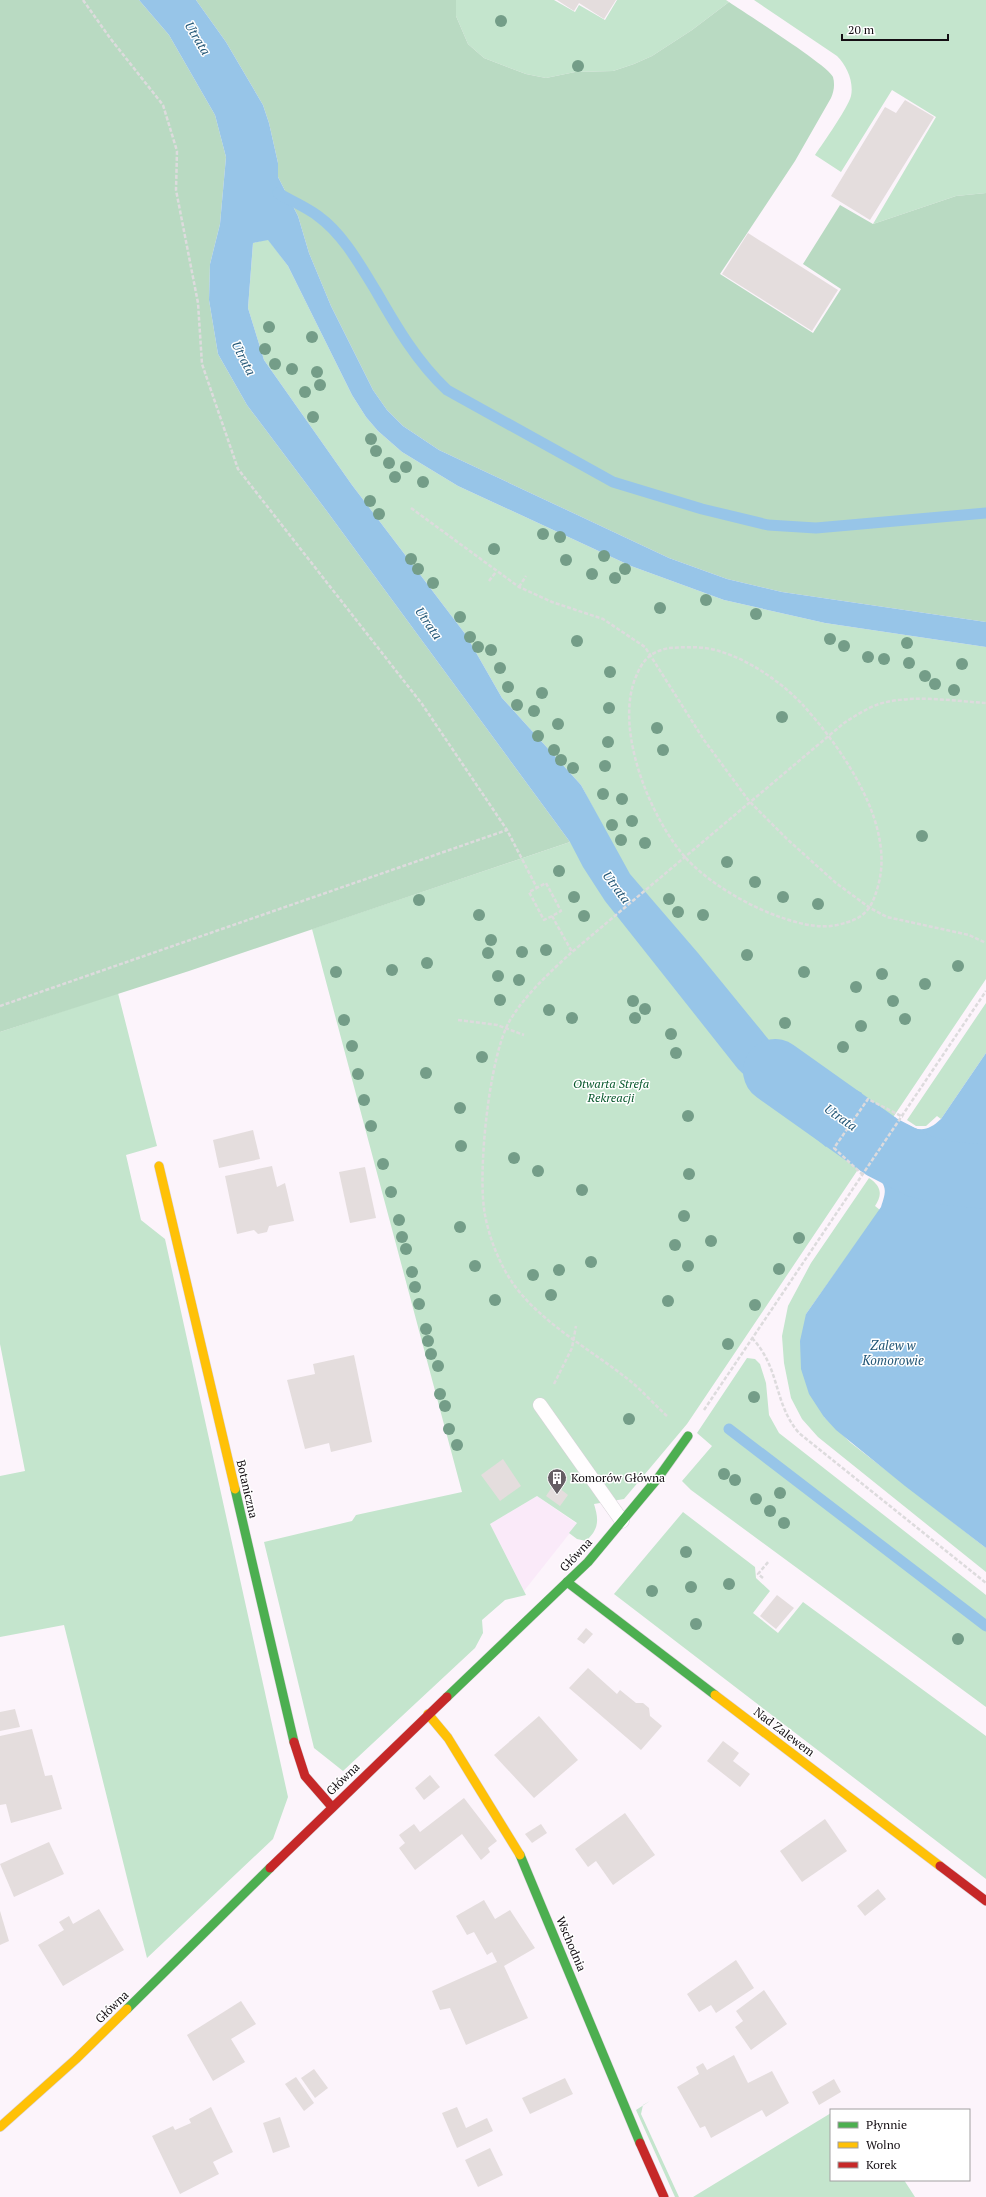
<svg xmlns="http://www.w3.org/2000/svg" width="986" height="2197" font-family="'PT Serif',serif">
<style>
.built{fill:#faeaf9}
.green{fill:#c4e5cd}
.forest{fill:#b9dac2}
.water{fill:#97c5e8}
.lines{fill:none;stroke-linecap:round;stroke-linejoin:round}
.stream{stroke:#97c5e8;stroke-width:11}
.river{stroke:#97c5e8;stroke-width:64}
.building{fill:#e4dddd}
.lane-casing{stroke:#d8d2d8;stroke-width:15}
.fast-casing{stroke:#d8d2d8;stroke-width:10}
.slow-casing{stroke:#d8d2d8;stroke-width:10}
.jam-casing{stroke:#d8d2d8;stroke-width:10}
.path{stroke:#dddbdd;stroke-width:2.5;stroke-dasharray:4 2;stroke-linecap:butt}
.lane{stroke:#fffdfe;stroke-width:14}
.fast{stroke:#4caf50;stroke-width:9}
.slow{stroke:#ffc107;stroke-width:9}
.jam{stroke:#c62828;stroke-width:9}
.tree{fill:#749d88}
.labels{text-anchor:middle;stroke-width:3;stroke-linejoin:round;paint-order:stroke}
.park-label{font-size:12px;font-style:italic;fill:#05562a;stroke:#fff}
.poi-label{font-size:12px;fill:#140e13;stroke:#fff;text-anchor:start}
.street-label{font-size:12px;fill:#140e13;stroke:#fff}
.water-label{font-size:13px;font-style:italic;fill:#225676;stroke:#fff}
</style>
<rect width="100%" height="100%" fill="#fcf4fb"/>
<!-- built -->
<polygon class="built" points="537,1496 577,1524 524,1591 490,1524"/>
<!-- green -->
<g class="green">
<polygon points="456,0 554,0 575,12 579,5 605,20 617,0 726,0 729,2 692,30 652,56 634,64 613,71 575,72 546,78 526,74 484,58 468,44 456,16"/>
<path d="M754,0H986V193L956,196L873,224L936,117L892,90L841,172L815,155C823,143 848,108 851,96C854,82 847,66 837,56Z"/>
<path d="M268,239L288,266L352,395L366,417L378,431L402,452L458,486L631,566L724,600L825,623L986,647V979L687,1424L624,1499L594,1504C599,1520 599,1529 586,1541L577,1539L569,1533L577,1523L537,1496L490,1524L526,1595L505,1600L482,1620L483,1633L475,1648L343,1771L314,1748L264,1542L352,1521L356,1515L462,1492L312,929L570,842L609,838L581,785L502,698L466,635L352,485L264,360L248,308L253,243Z"/>
<polygon points="118,993 157,1146 126,1155 141,1220 165,1239 288,1797 273,1839 147,1958 64,1625 0,1637 0,1476 25,1471 0,1344 0,1032"/>
<polygon points="986,1003 986,1053 941,1119 937,1116 926,1126 916,1126 907,1120"/>
<path d="M869,1178C881,1186 883,1194 875,1206L880,1210L806,1314L824,1417L851,1443L986,1548V1572L818,1437L802,1419L791,1398L784,1363L782,1336L788,1306L811,1263Z"/>
<polygon points="747,1358 755,1359 760,1364 766,1383 769,1415 779,1433 986,1595 986,1707 691,1490 682,1481 712,1446 697,1433"/>
<polygon points="683,1512 755,1567 756,1578 770,1591 753,1613 778,1633 803,1602 986,1736 986,1879 614,1594"/>
<polygon points="650,2101 643,2105 641,2114 679,2197 675,2197 636,2110"/>
<polygon points="831,2113 831,2180 904,2180 915,2197 693,2197"/>
</g>
<!-- forest -->
<g class="forest">
<polygon points="0,0 139,0 169,35 215,115 226,157 220,224 210,264 209,300 218,354 247,405 326,510 570,842 189,971 0,1032"/>
<path d="M196,0H456V16L468,44L484,58L526,74L546,78L575,72L613,71L634,64L652,56L692,30L729,2C745,13 829,66 833,77C835,84 834,91 831,98L795,161L720,274L813,333L841,289L803,264L840,205L873,224L956,196L986,193V622L782,592L727,579L669,558L439,450L403,426L387,410L373,390L331,306L309,253L298,216L278,177V163L269,123L263,105L226,42Z"/>
</g>
<!-- water -->
<g class="water">
<polygon points="139,0 196,0 226,42 263,105 269,123 278,163 278,177 298,216 309,253 331,306 373,390 387,410 403,426 439,450 669,558 727,579 782,592 986,622 986,647 825,623 724,600 631,566 458,486 402,452 378,431 366,417 352,395 288,266 268,240 253,243 248,308 264,360 352,485 466,635 502,698 581,785 630,874 698,953 769,1040 786,1053 811,1067 862,1093 858,1099 861,1102 833,1142 830,1140 826,1147 766,1096 738,1069 605,901 583,867 570,842 326,510 247,405 218,354 209,300 210,264 220,224 226,157 215,115 169,35"/>
<path d="M986,1053V1548L905,1486L836,1430L824,1417L809,1394L801,1369L800,1341L806,1314L881,1207C887,1189 887,1186 873,1172L906,1124C921,1133 929,1130 941,1119Z"/>
<polygon points="870,1105 896,1118 862,1167 840,1148"/>
</g>
<g class="lines">
<!-- stream -->
<g class="stream">
<path d="M278,193C291,201 306,207 318,216C343,234 360,265 376,291C396,326 417,362 447,390L613,482L702,509L768,525L816,528L986,513"/>
<polyline points="729,1429 986,1626"/>
</g>
<!-- river -->
<polyline class="river" points="775,1071 882,1147 919,1166 947,1173 986,1177"/>
</g>
<!-- building -->
<g class="building">
<polygon points="557,0 616,0 604,19 579,3 574,11"/>
<polygon points="905,100 934,117 870,220 831,196 885,107 896,113"/>
<polygon points="748,233 838,290 812,331 722,274"/>
<polygon points="253,1130 260,1159 219,1168 213,1140"/>
<polygon points="272,1166 277,1187 285,1183 294,1221 269,1226 267,1232 258,1234 254,1230 237,1234 225,1176"/>
<polygon points="365,1167 376,1218 350,1223 339,1172"/>
<polygon points="354,1355 372,1442 331,1452 329,1443 305,1449 287,1380 315,1374 313,1364"/>
<polygon points="503,1459 521,1486 500,1501 481,1475"/>
<polygon points="554,1484 568,1495 560,1506 546,1496"/>
<polygon points="777,1595 794,1608 776,1629 760,1616"/>
<polygon points="586,1628 593,1634 584,1644 577,1639"/>
<polygon points="588,1668 617,1694 620,1690 636,1703 643,1703 649,1708 650,1716 662,1726 641,1750 569,1688"/>
<polygon points="15,1709 20,1727 0,1731 0,1712"/>
<polygon points="539,1716 578,1760 534,1798 494,1755"/>
<polygon points="32,1729 45,1776 52,1775 62,1809 11,1823 6,1804 0,1805 0,1736"/>
<polygon points="723,1741 739,1753 733,1761 750,1774 740,1787 707,1761"/>
<polygon points="430,1775 440,1787 424,1800 415,1788"/>
<polygon points="464,1798 497,1841 488,1848 490,1852 481,1860 462,1834 415,1870 399,1848 405,1843 399,1835 414,1824 420,1832"/>
<polygon points="625,1813 655,1855 613,1885 596,1861 588,1867 575,1849"/>
<polygon points="825,1819 847,1851 802,1882 780,1851"/>
<polygon points="541,1824 547,1833 532,1843 525,1834"/>
<polygon points="49,1842 64,1874 14,1897 0,1864"/>
<polygon points="878,1889 886,1899 865,1916 857,1906"/>
<polygon points="484,1900 495,1919 510,1910 535,1948 504,1966 528,2018 466,2045 450,2008 440,2010 432,1991 497,1962 492,1952 487,1955 474,1932 467,1935 456,1916"/>
<polygon points="99,1909 124,1950 63,1986 38,1945 64,1930 59,1922 69,1916 73,1924"/>
<polygon points="0,1911 9,1941 0,1945"/>
<polygon points="736,1960 754,1988 716,2013 711,2005 699,2012 687,1994"/>
<polygon points="764,1990 787,2024 751,2050 735,2027 743,2021 736,2011"/>
<polygon points="241,2001 256,2024 231,2039 245,2062 213,2081 187,2035"/>
<polygon points="734,2055 748,2083 772,2071 789,2103 766,2117 762,2110 711,2138 705,2126 700,2128 677,2087 699,2074 696,2067 703,2063 707,2070"/>
<polygon points="314,2069 328,2088 315,2098 301,2078"/>
<polygon points="296,2077 314,2103 304,2111 285,2084"/>
<polygon points="565,2078 573,2094 530,2114 522,2098"/>
<polygon points="834,2079 841,2092 819,2105 812,2092"/>
<polygon points="211,2107 233,2152 213,2162 219,2174 180,2194 152,2136 173,2126 175,2130 191,2123 189,2119"/>
<polygon points="457,2107 466,2128 487,2118 493,2131 457,2148 442,2113"/>
<polygon points="280,2117 290,2147 273,2153 263,2123"/>
<polygon points="490,2148 503,2175 478,2187 465,2160"/>
</g>
<g class="lines">
<defs>
<polyline id="lane" points="540,1405 622,1521"/>
<g id="fast">
<polyline points="235,1489 294,1742"/>
<polyline points="567,1582 715,1695"/>
<polyline points="447,1697 588,1562 658,1478 688,1436"/>
<polyline points="520,1855 640,2143"/>
<polyline points="127,2009 270,1868"/>
</g>
<g id="slow">
<polyline points="159,1166 235,1489"/>
<polyline points="715,1695 940,1866"/>
<polyline points="428,1714 448,1738 520,1855"/>
<polyline points="0,2127 76,2059 127,2009"/>
</g>
<g id="jam">
<polyline points="294,1742 305,1776 332,1807"/>
<polyline points="940,1866 986,1901"/>
<polyline points="270,1868 447,1697"/>
<polyline points="640,2143 664,2197"/>
</g>
</defs>
<!-- lane casing -->
<use href="#lane" class="lane-casing"/>
<!-- fast casing -->
<use href="#fast" class="fast-casing"/>
<!-- slow casing -->
<use href="#slow" class="slow-casing"/>
<!-- jam casing -->
<use href="#jam" class="jam-casing"/>
<!-- path -->
<g class="path">
<polyline points="83,0 110,38 163,105 177,151 176,190 198,303 202,364 238,469 422,704 507,830 537,888"/>
<polyline points="411,508 519,587 552,602 603,619 645,647 704,740 749,801 787,839 836,883 870,908 887,917 969,935 986,943"/>
<polyline points="489,581 496,572"/>
<polyline points="519,587 526,576"/>
<path d="M669,648C685,647 703,646 719,651C749,660 780,681 802,704C841,747 896,824 878,886C871,912 863,919 837,925C818,929 797,923 780,917C748,906 707,882 685,857C650,817 615,731 635,679C642,661 649,652 669,648Z"/>
<polyline points="552,916 544,920 529,892 546,883 561,911 552,916 572,952"/>
<polyline points="0,1006 507,830"/>
<polyline points="458,1020 497,1025 524,1035"/>
<polyline points="863,1175 834,1148 868,1099 903,1117"/>
<path d="M752,1338C781,1369 773,1403 799,1433L986,1583"/>
<polyline points="554,1384 572,1348 576,1326"/>
<polyline points="704,1410 986,991"/>
<path d="M667,1416C656,1406 646,1395 635,1385C597,1353 549,1329 517,1289C501,1268 490,1241 485,1215C477,1174 489,1058 509,1022C523,997 551,971 572,952L844,723C855,716 867,708 879,704C912,694 952,701 986,703"/>
<polyline points="763,1578 758,1574 769,1561"/>
</g>
<!-- lane -->
<use href="#lane" class="lane"/>
<!-- fast -->
<use href="#fast" class="fast"/>
<!-- slow -->
<use href="#slow" class="slow"/>
<!-- jam -->
<use href="#jam" class="jam"/>
</g>
<!-- trees -->
<g class="tree">
<circle cx="501" cy="21" r="6"/>
<circle cx="578" cy="66" r="6"/>
<circle cx="269" cy="327" r="6"/>
<circle cx="312" cy="337" r="6"/>
<circle cx="265" cy="349" r="6"/>
<circle cx="275" cy="364" r="6"/>
<circle cx="292" cy="369" r="6"/>
<circle cx="317" cy="372" r="6"/>
<circle cx="320" cy="385" r="6"/>
<circle cx="305" cy="392" r="6"/>
<circle cx="313" cy="417" r="6"/>
<circle cx="371" cy="439" r="6"/>
<circle cx="376" cy="451" r="6"/>
<circle cx="389" cy="463" r="6"/>
<circle cx="406" cy="467" r="6"/>
<circle cx="395" cy="477" r="6"/>
<circle cx="423" cy="482" r="6"/>
<circle cx="370" cy="501" r="6"/>
<circle cx="379" cy="514" r="6"/>
<circle cx="543" cy="534" r="6"/>
<circle cx="560" cy="537" r="6"/>
<circle cx="494" cy="549" r="6"/>
<circle cx="604" cy="556" r="6"/>
<circle cx="411" cy="559" r="6"/>
<circle cx="566" cy="560" r="6"/>
<circle cx="418" cy="569" r="6"/>
<circle cx="625" cy="569" r="6"/>
<circle cx="592" cy="574" r="6"/>
<circle cx="615" cy="578" r="6"/>
<circle cx="433" cy="583" r="6"/>
<circle cx="706" cy="600" r="6"/>
<circle cx="660" cy="608" r="6"/>
<circle cx="756" cy="614" r="6"/>
<circle cx="460" cy="617" r="6"/>
<circle cx="470" cy="637" r="6"/>
<circle cx="830" cy="639" r="6"/>
<circle cx="577" cy="641" r="6"/>
<circle cx="907" cy="643" r="6"/>
<circle cx="844" cy="646" r="6"/>
<circle cx="478" cy="647" r="6"/>
<circle cx="491" cy="650" r="6"/>
<circle cx="868" cy="657" r="6"/>
<circle cx="884" cy="659" r="6"/>
<circle cx="909" cy="663" r="6"/>
<circle cx="962" cy="664" r="6"/>
<circle cx="500" cy="668" r="6"/>
<circle cx="610" cy="672" r="6"/>
<circle cx="925" cy="676" r="6"/>
<circle cx="935" cy="684" r="6"/>
<circle cx="508" cy="687" r="6"/>
<circle cx="954" cy="690" r="6"/>
<circle cx="542" cy="693" r="6"/>
<circle cx="517" cy="705" r="6"/>
<circle cx="609" cy="708" r="6"/>
<circle cx="534" cy="711" r="6"/>
<circle cx="782" cy="717" r="6"/>
<circle cx="558" cy="724" r="6"/>
<circle cx="657" cy="728" r="6"/>
<circle cx="538" cy="736" r="6"/>
<circle cx="608" cy="742" r="6"/>
<circle cx="554" cy="750" r="6"/>
<circle cx="663" cy="750" r="6"/>
<circle cx="561" cy="760" r="6"/>
<circle cx="605" cy="766" r="6"/>
<circle cx="573" cy="768" r="6"/>
<circle cx="603" cy="794" r="6"/>
<circle cx="622" cy="799" r="6"/>
<circle cx="632" cy="821" r="6"/>
<circle cx="612" cy="825" r="6"/>
<circle cx="922" cy="836" r="6"/>
<circle cx="621" cy="840" r="6"/>
<circle cx="645" cy="843" r="6"/>
<circle cx="727" cy="862" r="6"/>
<circle cx="559" cy="871" r="6"/>
<circle cx="755" cy="882" r="6"/>
<circle cx="574" cy="897" r="6"/>
<circle cx="783" cy="897" r="6"/>
<circle cx="669" cy="899" r="6"/>
<circle cx="419" cy="900" r="6"/>
<circle cx="818" cy="904" r="6"/>
<circle cx="678" cy="912" r="6"/>
<circle cx="479" cy="915" r="6"/>
<circle cx="703" cy="915" r="6"/>
<circle cx="584" cy="916" r="6"/>
<circle cx="491" cy="940" r="6"/>
<circle cx="546" cy="950" r="6"/>
<circle cx="522" cy="952" r="6"/>
<circle cx="488" cy="953" r="6"/>
<circle cx="747" cy="955" r="6"/>
<circle cx="427" cy="963" r="6"/>
<circle cx="958" cy="966" r="6"/>
<circle cx="392" cy="970" r="6"/>
<circle cx="336" cy="972" r="6"/>
<circle cx="804" cy="972" r="6"/>
<circle cx="882" cy="974" r="6"/>
<circle cx="498" cy="976" r="6"/>
<circle cx="519" cy="980" r="6"/>
<circle cx="925" cy="984" r="6"/>
<circle cx="856" cy="987" r="6"/>
<circle cx="500" cy="1000" r="6"/>
<circle cx="633" cy="1001" r="6"/>
<circle cx="893" cy="1001" r="6"/>
<circle cx="645" cy="1009" r="6"/>
<circle cx="549" cy="1010" r="6"/>
<circle cx="572" cy="1018" r="6"/>
<circle cx="635" cy="1018" r="6"/>
<circle cx="905" cy="1019" r="6"/>
<circle cx="344" cy="1020" r="6"/>
<circle cx="785" cy="1023" r="6"/>
<circle cx="861" cy="1026" r="6"/>
<circle cx="671" cy="1034" r="6"/>
<circle cx="352" cy="1046" r="6"/>
<circle cx="843" cy="1047" r="6"/>
<circle cx="676" cy="1053" r="6"/>
<circle cx="482" cy="1057" r="6"/>
<circle cx="426" cy="1073" r="6"/>
<circle cx="358" cy="1074" r="6"/>
<circle cx="364" cy="1100" r="6"/>
<circle cx="460" cy="1108" r="6"/>
<circle cx="688" cy="1116" r="6"/>
<circle cx="371" cy="1126" r="6"/>
<circle cx="461" cy="1146" r="6"/>
<circle cx="514" cy="1158" r="6"/>
<circle cx="383" cy="1164" r="6"/>
<circle cx="538" cy="1171" r="6"/>
<circle cx="689" cy="1174" r="6"/>
<circle cx="582" cy="1190" r="6"/>
<circle cx="391" cy="1192" r="6"/>
<circle cx="684" cy="1216" r="6"/>
<circle cx="399" cy="1220" r="6"/>
<circle cx="460" cy="1227" r="6"/>
<circle cx="402" cy="1237" r="6"/>
<circle cx="799" cy="1238" r="6"/>
<circle cx="711" cy="1241" r="6"/>
<circle cx="675" cy="1245" r="6"/>
<circle cx="406" cy="1249" r="6"/>
<circle cx="591" cy="1262" r="6"/>
<circle cx="475" cy="1266" r="6"/>
<circle cx="688" cy="1266" r="6"/>
<circle cx="779" cy="1269" r="6"/>
<circle cx="559" cy="1270" r="6"/>
<circle cx="412" cy="1272" r="6"/>
<circle cx="533" cy="1275" r="6"/>
<circle cx="415" cy="1287" r="6"/>
<circle cx="551" cy="1295" r="6"/>
<circle cx="495" cy="1300" r="6"/>
<circle cx="668" cy="1301" r="6"/>
<circle cx="419" cy="1304" r="6"/>
<circle cx="755" cy="1305" r="6"/>
<circle cx="426" cy="1329" r="6"/>
<circle cx="428" cy="1341" r="6"/>
<circle cx="728" cy="1344" r="6"/>
<circle cx="431" cy="1354" r="6"/>
<circle cx="438" cy="1366" r="6"/>
<circle cx="440" cy="1394" r="6"/>
<circle cx="754" cy="1397" r="6"/>
<circle cx="445" cy="1406" r="6"/>
<circle cx="629" cy="1419" r="6"/>
<circle cx="449" cy="1429" r="6"/>
<circle cx="457" cy="1445" r="6"/>
<circle cx="724" cy="1474" r="6"/>
<circle cx="735" cy="1480" r="6"/>
<circle cx="780" cy="1493" r="6"/>
<circle cx="756" cy="1499" r="6"/>
<circle cx="770" cy="1511" r="6"/>
<circle cx="784" cy="1523" r="6"/>
<circle cx="686" cy="1552" r="6"/>
<circle cx="729" cy="1584" r="6"/>
<circle cx="691" cy="1587" r="6"/>
<circle cx="652" cy="1591" r="6"/>
<circle cx="696" cy="1624" r="6"/>
<circle cx="958" cy="1639" r="6"/>
</g>
<!-- icons -->
<defs>
<symbol id="building-pin" viewBox="-11 -11 22 30"><path d="M0 17L-7.5 6A9.5 9.5 0 1 1 7.5 6Z" fill="#655e64" stroke="#fff"/><path d="M-4-6H4V6H1V3H-1V6H-4ZM-2.5-4.3h1.7v1.8h-1.7ZM.8-4.3h1.7v1.8H.8ZM-2.5-1h1.7V.8h-1.7ZM.8-1h1.7V.8H.8Z" fill="#fff"/></symbol>
</defs>
<g fill-rule="evenodd">
<use href="#building-pin" x="546" y="1467" width="22" height="30"/>
</g>
<g class="labels">
<!-- park labels -->
<g class="park-label">
<text x="611" y="1088">Otwarta Strefa<tspan x="611" dy="14">Rekreacji</tspan></text>
</g>
<!-- poi labels -->
<g class="poi-label">
<text x="571" y="1482">Komorów Główna</text>
</g>
<!-- street labels -->
<g class="street-label">
<text transform="translate(247 1489) rotate(77)" y="4">Botaniczna</text>
<text transform="translate(576 1555) rotate(-47)" y="4">Główna</text>
<text transform="translate(784 1732) rotate(37)" y="4">Nad Zalewem</text>
<text transform="translate(343 1779) rotate(-44)" y="4">Główna</text>
<text transform="translate(571 1944) rotate(67)" y="4">Wschodnia</text>
<text transform="translate(112 2007) rotate(-44)" y="4">Główna</text>
</g>
<!-- water labels -->
<g class="water-label">
<text transform="translate(198 38) rotate(59)" y="5">Utrata</text>
<text transform="translate(244 358) rotate(63)" y="5">Utrata</text>
<text transform="translate(429 623) rotate(55)" y="5">Utrata</text>
<text transform="translate(617 887) rotate(53)" y="5">Utrata</text>
<text transform="translate(841 1117) rotate(35)" y="5">Utrata</text>
<text x="893" y="1350">Zalew w<tspan x="893" dy="15">Komorowie</tspan></text>
</g>
</g>
<!-- legend -->
<rect x="830" y="2109" width="140" height="72" fill="#ffffff" stroke="#a19fa1"/>
<rect x="838" y="2122" width="20" height="6" fill="#4caf50" stroke="#a19fa1"/>
<text x="866" y="2129" font-size="12" fill="#140e13">Płynnie</text>
<rect x="838" y="2142" width="20" height="6" fill="#ffc107" stroke="#a19fa1"/>
<text x="866" y="2149" font-size="12" fill="#140e13">Wolno</text>
<rect x="838" y="2162" width="20" height="6" fill="#c62828" stroke="#a19fa1"/>
<text x="866" y="2169" font-size="12" fill="#140e13">Korek</text>
<!-- scale -->
<path d="M842 34v6h106v-6" fill="none" stroke="#140e13" stroke-width="2"/>
<text x="848" y="34" font-size="12" fill="#140e13" stroke="#ffffff" stroke-width="3" paint-order="stroke">20 m</text>
</svg>
